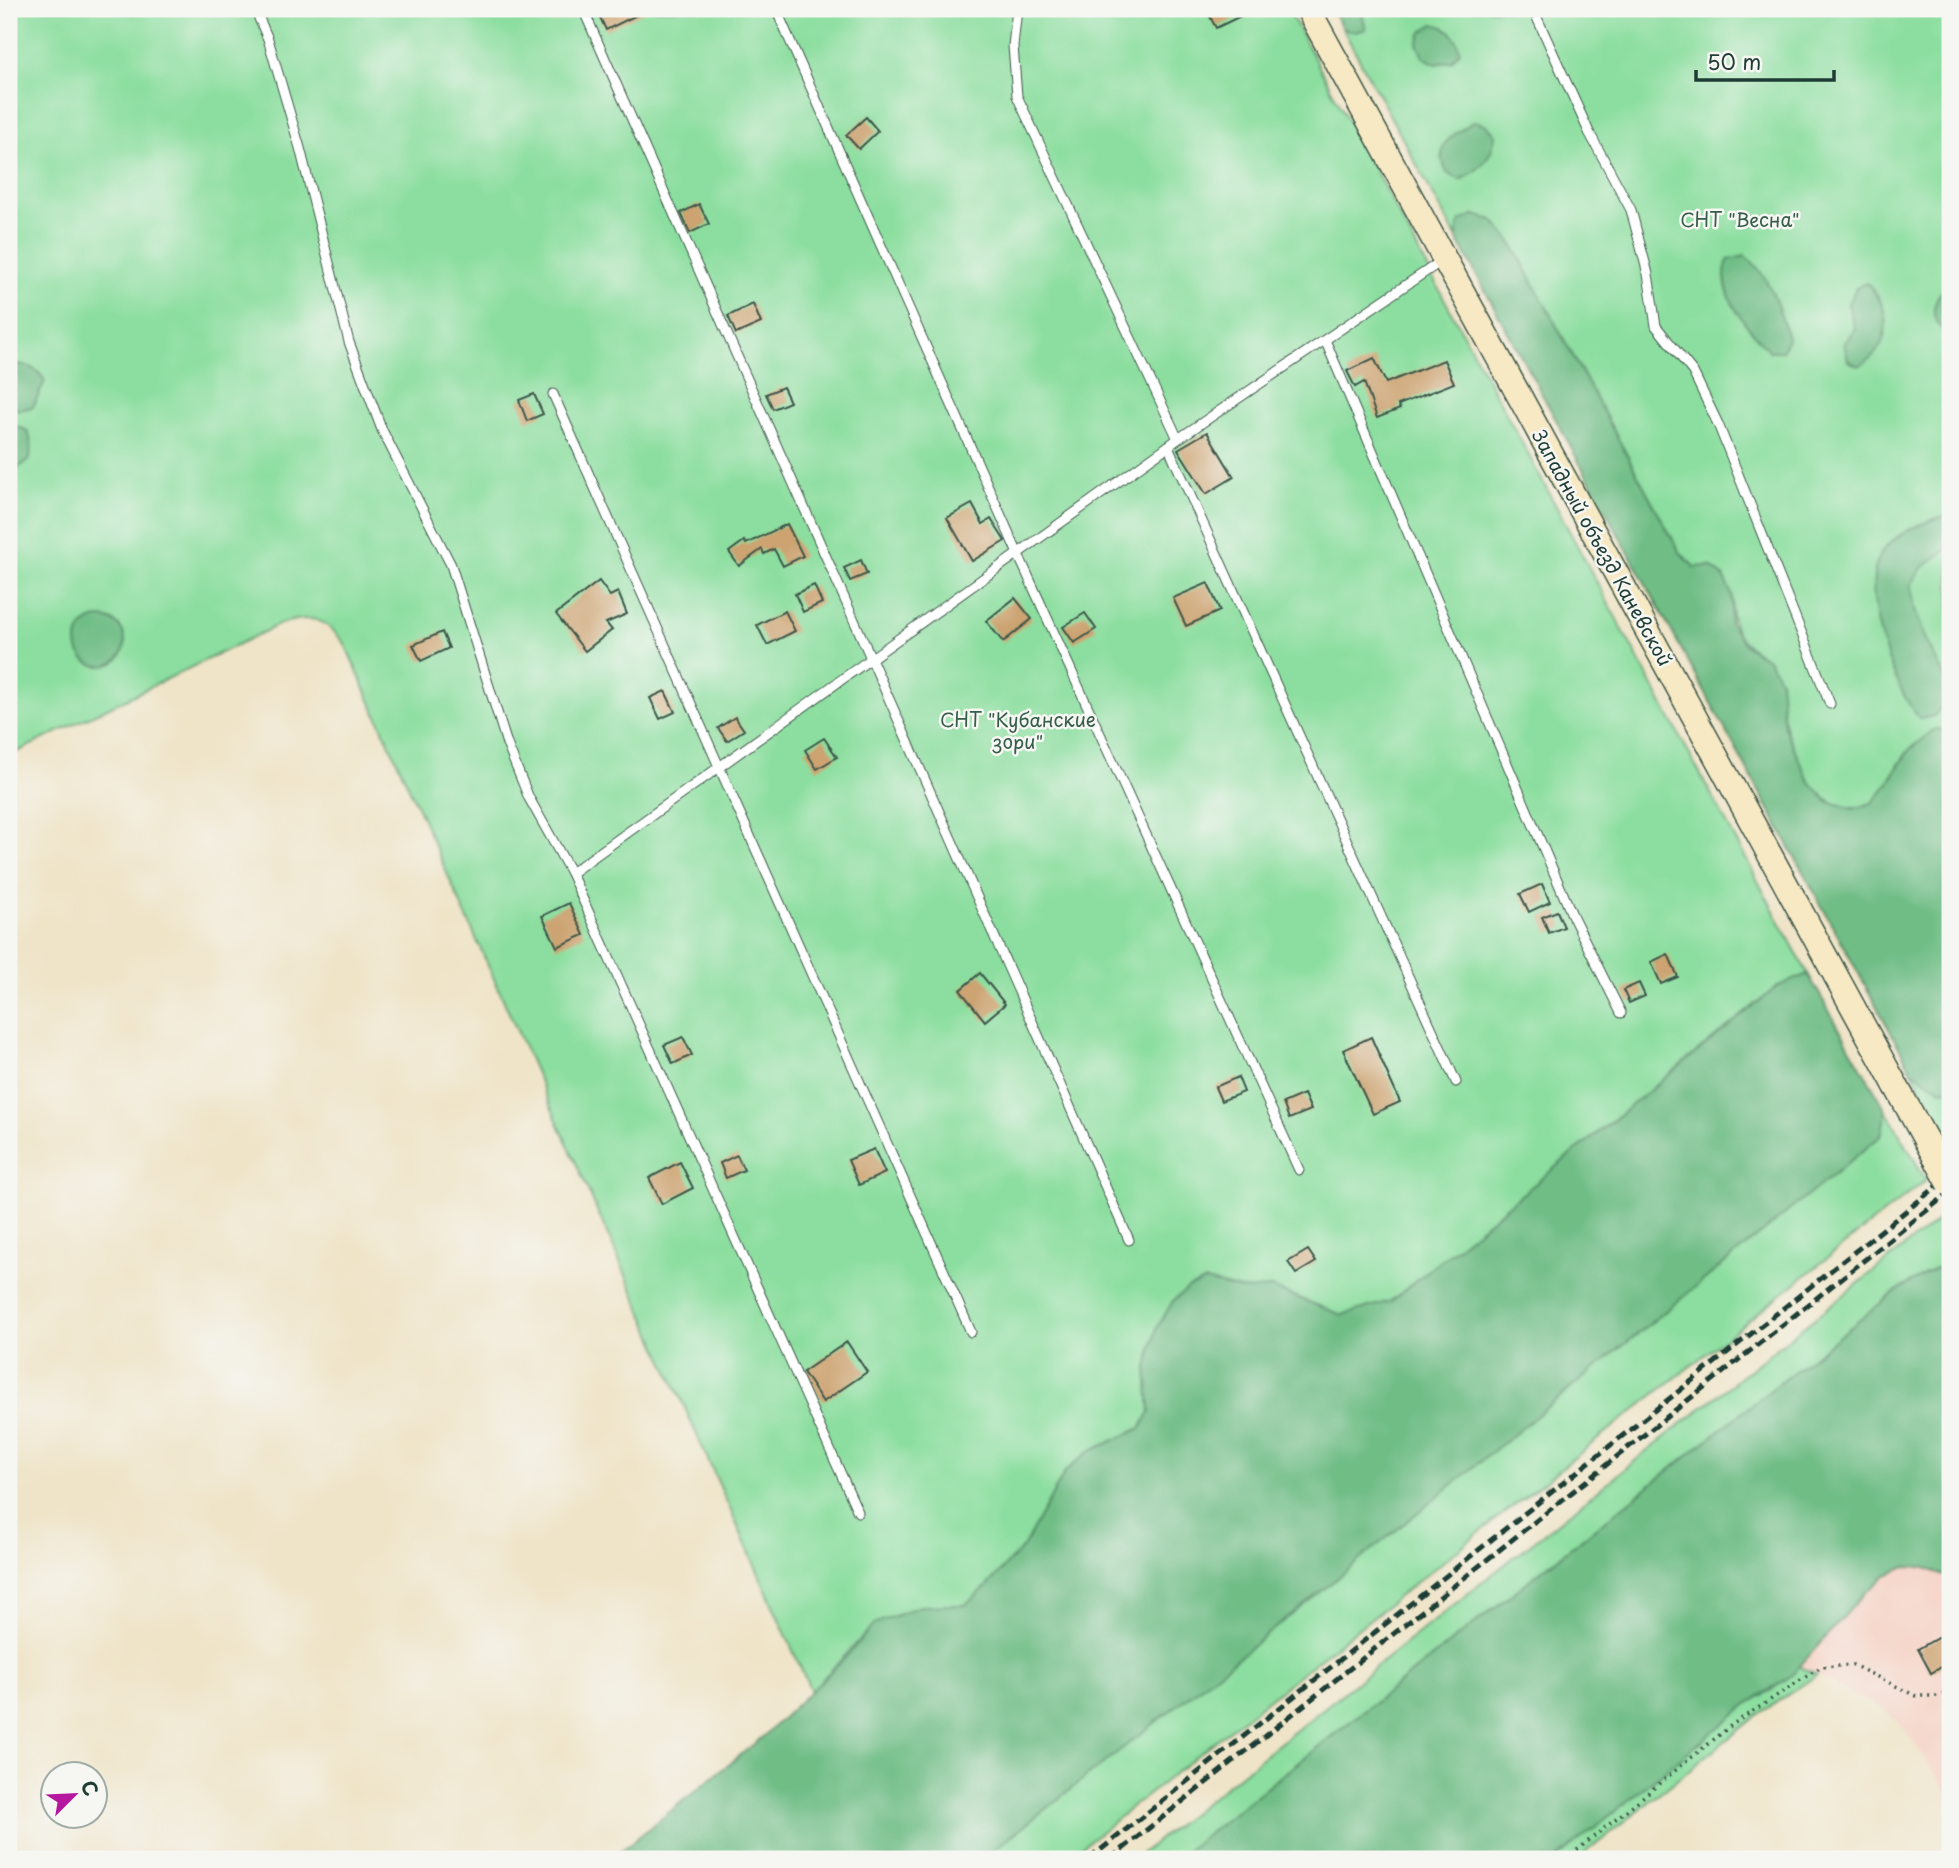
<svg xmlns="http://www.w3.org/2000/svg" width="1959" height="1868" font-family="'Playpen Sans',sans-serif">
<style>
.built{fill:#f6d2c4}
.green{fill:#8bde9f;stroke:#558e6a;stroke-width:2}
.forest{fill:#70bd86;stroke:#487d5d;stroke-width:2}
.building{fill:#cca371}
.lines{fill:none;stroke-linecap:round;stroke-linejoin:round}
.lane-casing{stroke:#3e564a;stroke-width:11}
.secondary-casing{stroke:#3e564a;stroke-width:27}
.path{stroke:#3e564a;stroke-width:3.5;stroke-dasharray:2 5;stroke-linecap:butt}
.lane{stroke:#fff;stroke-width:9}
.secondary{stroke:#f7e9c3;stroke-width:24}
.rail{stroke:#1f3d34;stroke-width:5;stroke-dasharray:10 5;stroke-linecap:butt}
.secondary-bridge-casing{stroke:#3e564a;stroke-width:27;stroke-linecap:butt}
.secondary-bridge{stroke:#f7e9c3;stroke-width:24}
.labels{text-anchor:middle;stroke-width:5;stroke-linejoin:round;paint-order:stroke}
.park-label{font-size:19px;fill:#355d49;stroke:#f6f6f2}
.street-label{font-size:19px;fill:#1f3d34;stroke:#f6f6f2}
</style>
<rect width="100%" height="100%" fill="#f6f6f2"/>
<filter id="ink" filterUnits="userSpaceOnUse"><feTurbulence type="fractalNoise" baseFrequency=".0143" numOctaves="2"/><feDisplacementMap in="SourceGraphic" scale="14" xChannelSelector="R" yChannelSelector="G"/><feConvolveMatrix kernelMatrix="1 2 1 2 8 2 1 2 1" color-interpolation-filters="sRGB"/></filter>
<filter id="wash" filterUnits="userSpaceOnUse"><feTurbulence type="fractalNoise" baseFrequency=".00686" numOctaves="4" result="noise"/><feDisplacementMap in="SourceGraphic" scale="28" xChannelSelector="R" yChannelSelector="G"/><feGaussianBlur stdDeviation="1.57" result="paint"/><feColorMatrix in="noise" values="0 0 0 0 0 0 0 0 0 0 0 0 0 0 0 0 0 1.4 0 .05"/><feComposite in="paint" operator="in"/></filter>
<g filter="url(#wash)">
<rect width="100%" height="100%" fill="#efe4c8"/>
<!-- built -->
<polygon class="built" points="1906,1567 1926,1568 1950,1578 1950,1796 1906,1731 1888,1712 1800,1666 1864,1594 1886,1575"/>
<!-- green -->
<g class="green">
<path d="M9,9H1288L1808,974L1778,986L1391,1301L1342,1315L1272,1288L1241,1290L1205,1281L1147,1367L1150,1412L1141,1428L1089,1452L1065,1472L1024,1546L985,1588L965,1605L920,1606L875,1624L811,1691L345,644C324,617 312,614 280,624L9,756Z"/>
<path d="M1332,9H1950V732L1935,729C1927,736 1917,742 1910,749C1895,765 1890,788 1873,802C1864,808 1852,808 1842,806C1792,792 1780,703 1768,659C1738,640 1729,632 1732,595L1694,567L1679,551L1511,242L1460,221L1456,237Z"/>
<polygon points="1912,1071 1940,1089 1950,1089 1950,1140"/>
<polygon points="1886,1110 1926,1180 1066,1859 967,1859 1880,1136"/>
<polygon points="1947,1213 1950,1219 1950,1275 1935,1268 1895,1292 1176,1859 1134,1859"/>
<polygon points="1799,1666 1817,1675 1755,1717 1578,1859 1556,1859 1746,1705 1772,1690"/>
</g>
<!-- forest -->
<g class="forest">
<polygon points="1332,9 1361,9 1366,29 1356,32 1342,28"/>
<path d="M1433,24C1450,27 1456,35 1460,51L1452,61L1436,64L1423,57L1417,44L1422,32Z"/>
<path d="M1474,121L1485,124L1495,133C1494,156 1481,170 1460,180L1447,173C1433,143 1451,137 1474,121Z"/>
<polygon points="1474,215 1493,220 1511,242 1679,551 1694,567 1710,566 1723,576 1732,595 1730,623 1745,645 1768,659 1780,679 1784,727 1809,781 1827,801 1853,809 1872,803 1888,784 1909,750 1935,729 1950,732 1950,1089 1941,1090 1912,1071 1456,237 1460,221"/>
<path d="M1745,256C1770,274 1779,309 1788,338L1782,351H1769C1748,328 1715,293 1728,260Z"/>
<path d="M1950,281V337C1926,319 1931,300 1950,281Z"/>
<path d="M1867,283C1893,310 1893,347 1859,366L1848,361L1844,343L1855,329L1848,304L1856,288Z"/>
<path d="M11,364C26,364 37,367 45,381L33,407L19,410L9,406Z"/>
<path d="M9,426C32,426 32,438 30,459L18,468L9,469Z"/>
<path d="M1947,515L1950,518V547L1922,568L1911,585L1915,609L1926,640L1947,682L1945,703L1934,716L1920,719C1893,689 1860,595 1879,557C1891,534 1924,522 1947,515Z"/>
<circle cx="101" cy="642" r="24"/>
<polygon points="1808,974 1886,1110 1881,1136 1293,1614 982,1859 611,1859 765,1735 846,1657 874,1624 920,1606 965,1605 985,1588 1024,1546 1065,1472 1088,1452 1141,1428 1150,1412 1147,1367 1157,1328 1173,1301 1188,1288 1205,1281 1241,1290 1272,1288 1342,1315 1391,1301 1778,986"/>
<polygon points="1936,1268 1950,1275 1950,1578 1926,1568 1906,1567 1886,1575 1864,1594 1791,1676 1746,1705 1556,1859 1176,1859 1895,1292"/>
</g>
<g id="blocks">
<!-- building -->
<g class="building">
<polygon points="596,9 649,9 606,30"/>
<polygon points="1206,9 1255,9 1216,28"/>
<polygon points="866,117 878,131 859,149 846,135"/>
<polygon points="699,204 709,224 690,233 681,213"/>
<polygon points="753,304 761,323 736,334 728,316"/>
<polygon points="1374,358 1386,383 1444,360 1454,383 1398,405 1400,409 1377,418 1364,382 1355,387 1347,371"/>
<polygon points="783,387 790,402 773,409 766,394"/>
<polygon points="534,394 543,414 527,421 519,400"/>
<polygon points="1207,432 1234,477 1206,494 1178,449"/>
<polygon points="972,504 983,524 991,519 1005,541 972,561 947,518"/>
<polygon points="787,524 803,556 783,566 774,549 764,554 762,549 739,566 729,552 744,541 746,544"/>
<polygon points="861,560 867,574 850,581 844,568"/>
<polygon points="599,581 610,596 618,592 627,614 606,623 612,630 585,651 556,614"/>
<polygon points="1208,583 1220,611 1186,626 1173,598"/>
<polygon points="814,585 822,603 803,612 795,594"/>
<polygon points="1015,598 1032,619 1003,642 986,621"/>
<polygon points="785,611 795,631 767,645 757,625"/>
<polygon points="1085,613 1096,629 1074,643 1063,627"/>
<polygon points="442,632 449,648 421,661 413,645"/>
<polygon points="665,691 675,712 660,719 650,698"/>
<polygon points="735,717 744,730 727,741 718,728"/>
<polygon points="824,738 837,757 817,769 805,750"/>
<polygon points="1542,884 1550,902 1529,912 1520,894"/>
<polygon points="569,903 584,935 557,947 542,916"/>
<polygon points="1557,911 1564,927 1549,933 1542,917"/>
<polygon points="1668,954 1678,977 1661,984 1651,962"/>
<polygon points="980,973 1005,1004 985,1021 960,990"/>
<polygon points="1639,983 1645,996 1629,1003 1623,990"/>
<polygon points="683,1037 692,1055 673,1064 664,1045"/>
<polygon points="1371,1037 1400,1102 1373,1114 1343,1050"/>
<polygon points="1238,1077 1244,1092 1221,1101 1215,1087"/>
<polygon points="1304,1094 1311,1110 1289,1119 1283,1103"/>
<polygon points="874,1149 885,1173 859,1185 848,1160"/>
<polygon points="737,1155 744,1170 726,1178 720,1163"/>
<polygon points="680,1162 693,1188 662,1204 649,1178"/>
<polygon points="1308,1250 1316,1262 1296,1274 1288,1262"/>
<polygon points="847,1342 867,1372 823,1402 803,1372"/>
<polygon points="1950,1631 1950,1662 1931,1673 1918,1649"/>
</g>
</g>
</g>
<g filter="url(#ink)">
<use href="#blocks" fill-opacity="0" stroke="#3e564a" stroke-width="2"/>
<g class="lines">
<defs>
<g id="lane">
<polyline points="255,9 268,39 300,148 349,342 382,430 451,565 507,744 529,798 571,873 858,1512"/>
<polyline points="583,9 1129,1240"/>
<polyline points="776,9 1018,554 1299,1170"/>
<polyline points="1017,9 1013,46 1017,96 1178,439"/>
<polyline points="1533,9 1589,132 1631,210 1648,274 1656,326 1693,372 1718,424 1830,704"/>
<polyline points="1325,340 1573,917 1621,1013"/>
<polyline points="553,394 971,1332"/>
<polyline points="1168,446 1456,1082"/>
<polyline points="571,873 1178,439 1443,260"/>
</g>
<polyline id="secondary" points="1308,9 1896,1086"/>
</defs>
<!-- lane casing -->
<use href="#lane" class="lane-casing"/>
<!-- secondary casing -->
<use href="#secondary" class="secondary-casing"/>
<!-- path -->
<polyline class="path" points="1566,1859 1733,1724 1821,1667 1853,1665 1916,1696 1936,1696 1950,1691"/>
<!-- lane -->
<use href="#lane" class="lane"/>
<!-- secondary -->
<use href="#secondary" class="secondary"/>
<!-- rail -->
<g class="rail">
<polyline points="1089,1859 1950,1176"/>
<polyline points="1110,1859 1950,1192"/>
</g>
<defs>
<polyline id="secondary-bridge" points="1896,1086 1950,1184"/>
</defs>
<!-- secondary-bridge casing -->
<use href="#secondary-bridge" class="secondary-bridge-casing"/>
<!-- secondary-bridge -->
<use href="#secondary-bridge" class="secondary-bridge"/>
</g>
</g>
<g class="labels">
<!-- park labels -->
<g class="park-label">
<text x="1740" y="227">СНТ "Весна"</text>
<text x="1018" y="727">СНТ "Кубанские<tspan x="1018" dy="22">зори"</tspan></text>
</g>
<!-- street labels -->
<g class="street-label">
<text transform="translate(1602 548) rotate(61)" y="7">Западный объезд Каневской</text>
</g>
</g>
<!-- margin -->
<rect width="1959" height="1868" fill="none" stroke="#f6f6f2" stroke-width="35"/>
<!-- north arrow -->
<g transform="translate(74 1795) rotate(66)"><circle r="33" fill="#f6f6f2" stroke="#a0aca6" stroke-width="2"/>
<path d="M0-5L12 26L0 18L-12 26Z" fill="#b5179e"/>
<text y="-10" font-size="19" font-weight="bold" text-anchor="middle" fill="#1f3d34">С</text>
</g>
<!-- scale -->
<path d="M1696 70v10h138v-10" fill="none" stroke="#1f3d34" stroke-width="3.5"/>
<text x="1707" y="70" font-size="21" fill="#1f3d34" stroke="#f6f6f2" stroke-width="5" paint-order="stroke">50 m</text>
</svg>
